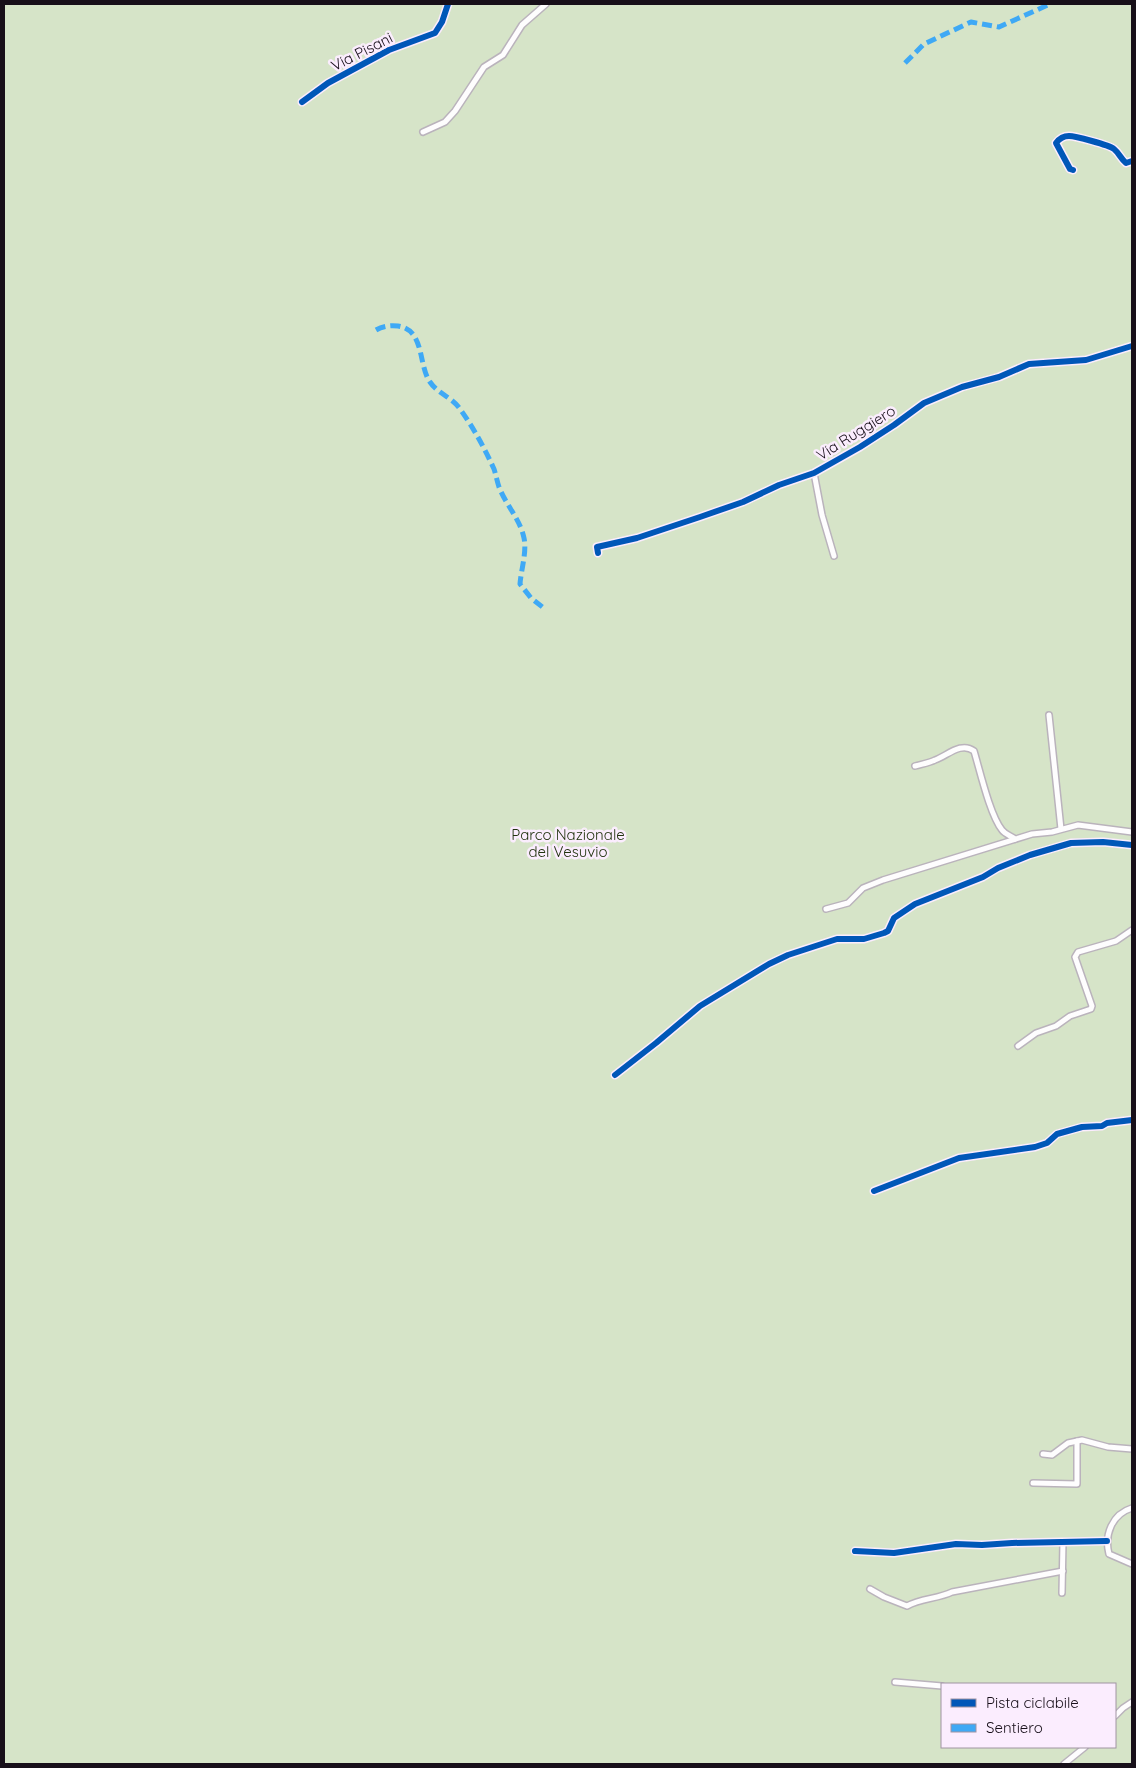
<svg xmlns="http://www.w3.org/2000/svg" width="1136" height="1768" font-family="Quicksand,sans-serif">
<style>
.green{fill:#d6e4c8;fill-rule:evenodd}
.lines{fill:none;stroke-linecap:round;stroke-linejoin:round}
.minor-casing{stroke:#bab3bc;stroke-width:8}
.minor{stroke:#fefdfe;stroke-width:5}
.quiet{stroke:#3fa9f5;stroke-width:5;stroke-dasharray:10 5;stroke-linecap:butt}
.cycleway-casing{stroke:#fbedfe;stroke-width:9}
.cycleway{stroke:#0057b8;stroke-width:6}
.labels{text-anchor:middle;stroke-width:5;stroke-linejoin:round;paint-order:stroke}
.street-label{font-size:15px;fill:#170f19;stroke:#fbedfe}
.park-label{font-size:15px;fill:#21330e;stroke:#fbedfe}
</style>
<rect width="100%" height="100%" fill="#f8f1fa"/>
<!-- green -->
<path class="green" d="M4,4H1132V1764H4ZM942,1684H1115V1747H942Z"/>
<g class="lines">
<defs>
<g id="minor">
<polyline points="302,102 328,83 389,50 435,33 442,22 448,4"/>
<polyline points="423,132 445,122 455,111 484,67 503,55 522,25 546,4"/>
<path d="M1073,170L1070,169L1056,143C1059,139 1063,136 1069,136C1075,136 1109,145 1114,149C1119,153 1121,159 1126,163L1132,161"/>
<polyline points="814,473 822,515 834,556"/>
<polyline points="598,553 597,547 637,538 700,517 743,502 779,485 814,473 860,447 894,425 924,403 962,387 999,377 1029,364 1086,360 1132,346"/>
<polyline points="1049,715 1061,829"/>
<path d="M915,766C922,764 929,763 935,760C947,756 961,741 974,751C980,771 990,815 1002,830C1005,834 1011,836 1015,839"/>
<polyline points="826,909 848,903 863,888 883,880 1032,834 1052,832 1078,825 1132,832"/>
<polyline points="1018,1046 1036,1033 1056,1026 1070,1016 1091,1009 1092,1006 1075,957 1078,952 1116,941 1132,930"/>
<polyline points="615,1075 656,1043 700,1006 769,964 788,955 837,939 864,939 884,933 888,931 894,918 915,904 983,877 998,868 1030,855 1071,843 1103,842 1132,845"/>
<polyline points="874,1191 959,1158 1035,1147 1047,1143 1057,1134 1082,1127 1102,1126 1107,1123 1132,1120"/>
<polyline points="1043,1454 1052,1455 1068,1443 1082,1440 1108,1447 1132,1449"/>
<polyline points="1033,1483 1077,1484 1077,1441"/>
<path d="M1132,1508C1112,1514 1104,1535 1109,1554L1132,1564"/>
<polyline points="855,1551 894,1553 956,1544 982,1545 1012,1543 1107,1541"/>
<path d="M870,1589L884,1597L907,1606C921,1598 938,1599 952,1592L1063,1571"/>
<polyline points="1062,1593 1063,1542"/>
<polyline points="895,1682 942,1686"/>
<polyline points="1115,1716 1123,1708 1132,1702"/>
<polyline points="1064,1764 1085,1747"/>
</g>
</defs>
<!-- minor casing -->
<use href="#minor" class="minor-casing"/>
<!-- minor -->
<use href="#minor" class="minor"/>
<!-- quiet -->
<g class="quiet">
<polyline points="905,63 924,44 971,22 999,27 1050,4"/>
<path d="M376,330C383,326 391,325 398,326C425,330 418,365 430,382C438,394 452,397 460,409C473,427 485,449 494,469C496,475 497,481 499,487C506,505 520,519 524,538C527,552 521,570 520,584L531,598L545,609"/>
</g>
<defs>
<g id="cycleway">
<polyline points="302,102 328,83 389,50 435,33 442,22 448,4"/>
<path d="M1073,170L1070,169L1056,143C1059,139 1063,136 1069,136C1075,136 1109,145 1114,149C1119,153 1121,159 1126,163L1132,161"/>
<polyline points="598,553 597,547 637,538 700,517 743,502 779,485 814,473 860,447 894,425 924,403 962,387 999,377 1029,364 1086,360 1132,346"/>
<polyline points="615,1075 656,1043 700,1006 769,964 788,955 837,939 864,939 884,933 888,931 894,918 915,904 983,877 998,868 1030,855 1071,843 1103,842 1132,845"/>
<polyline points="874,1191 959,1158 1035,1147 1047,1143 1057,1134 1082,1127 1102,1126 1107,1123 1132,1120"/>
<polyline points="855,1551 894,1553 956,1544 982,1545 1012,1543 1107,1541"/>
</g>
</defs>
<!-- cycleway casing -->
<use href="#cycleway" class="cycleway-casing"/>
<!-- cycleway -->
<use href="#cycleway" class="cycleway"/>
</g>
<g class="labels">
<!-- street labels -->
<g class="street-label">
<text transform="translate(362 52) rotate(-27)" y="5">Via Pisani</text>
<text transform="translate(856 433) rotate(-32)" y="5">Via Ruggiero</text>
</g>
<!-- park labels -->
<g class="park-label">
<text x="568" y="840">Parco Nazionale<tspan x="568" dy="17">del Vesuvio</tspan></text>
</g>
</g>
<!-- border -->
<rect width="1136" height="1768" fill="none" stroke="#170f19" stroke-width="10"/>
<!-- legend -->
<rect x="941" y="1683" width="175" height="65" fill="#fbedfe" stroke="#a094a2"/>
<rect x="951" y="1699" width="25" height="8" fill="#0057b8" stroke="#a094a2"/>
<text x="986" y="1708" font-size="15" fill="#170f19">Pista ciclabile</text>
<rect x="951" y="1724" width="25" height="8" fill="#3fa9f5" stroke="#a094a2"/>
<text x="986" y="1733" font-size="15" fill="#170f19">Sentiero</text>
</svg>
